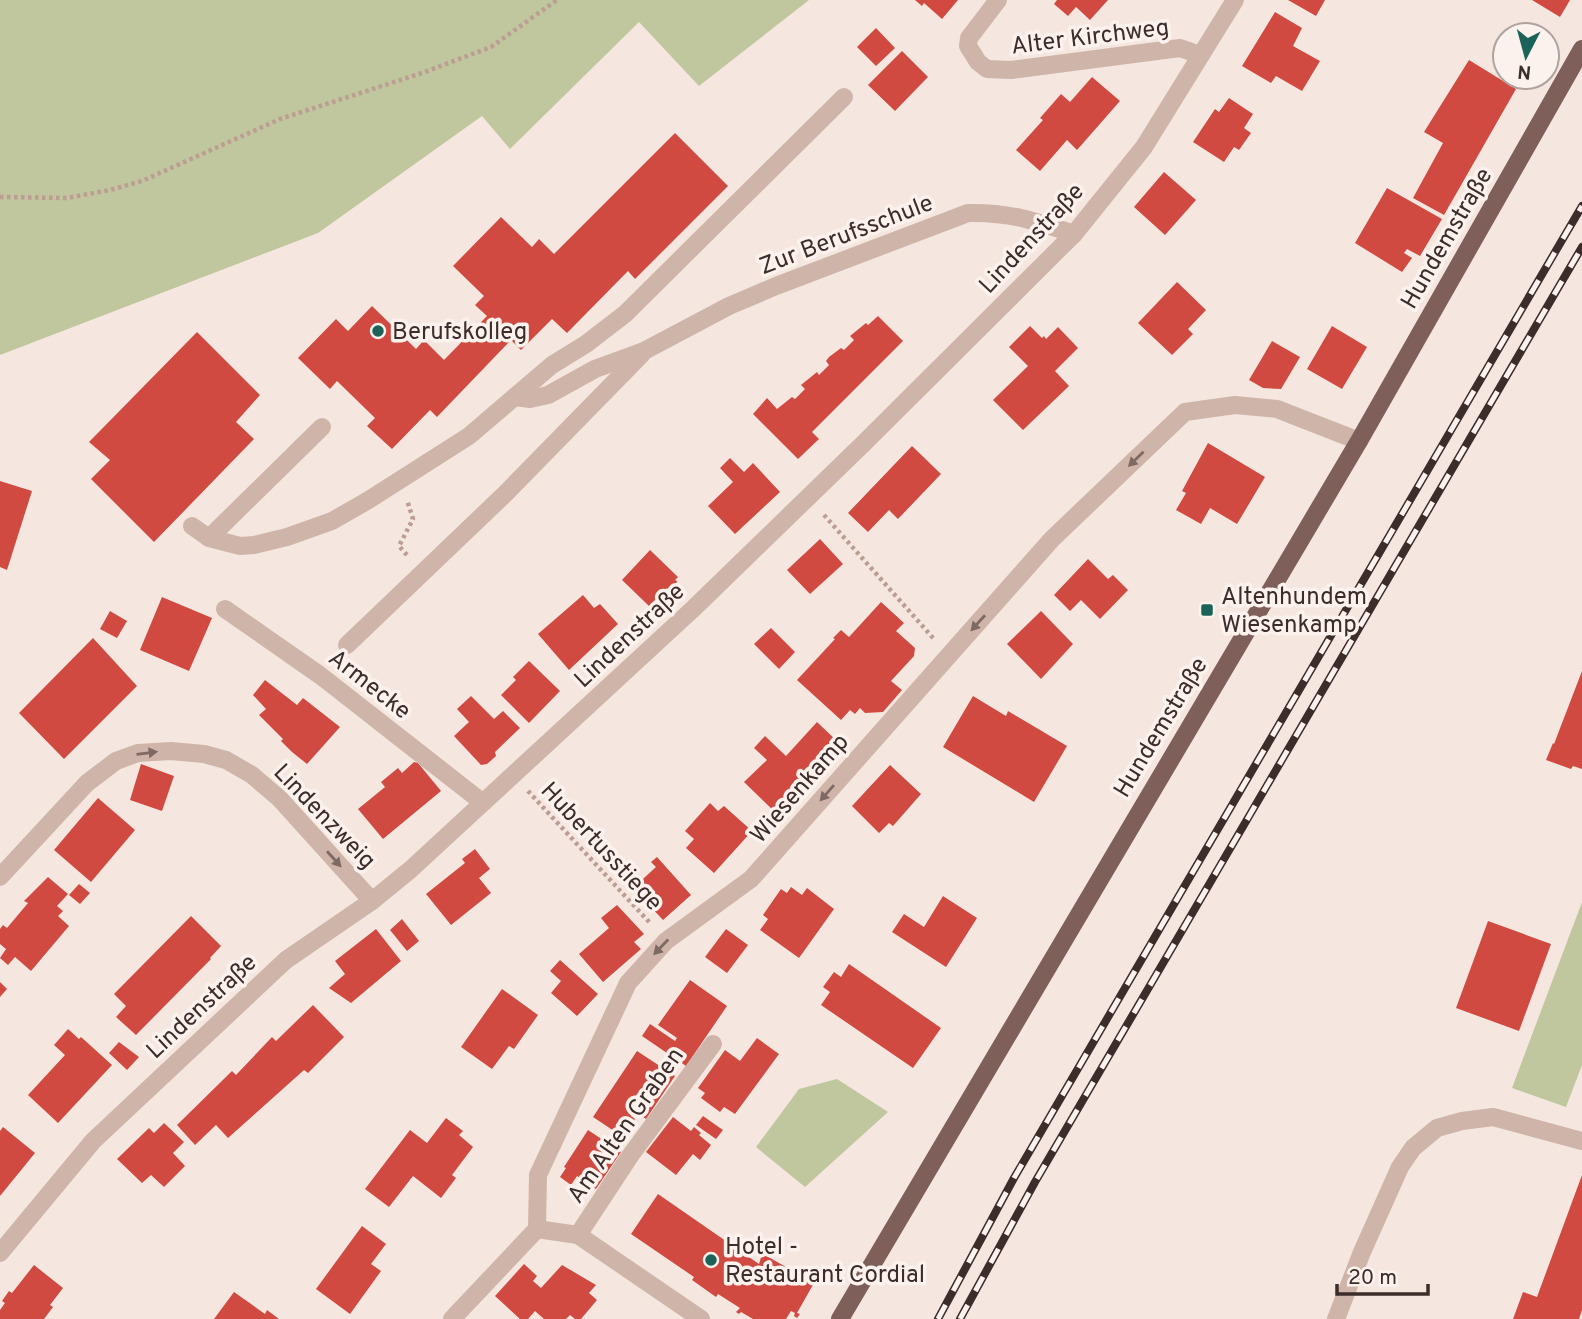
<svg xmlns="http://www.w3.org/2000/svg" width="1582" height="1319" font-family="Overpass,sans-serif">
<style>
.green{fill:#c0c69d}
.building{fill:#d04a42}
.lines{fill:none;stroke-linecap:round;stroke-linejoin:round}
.path{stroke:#bb9d93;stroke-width:4.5;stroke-dasharray:3.5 3.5;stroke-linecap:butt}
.minor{stroke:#cfb4a9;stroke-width:18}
.major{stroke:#7f5f5a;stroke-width:18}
.rail-casing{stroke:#3c2c2a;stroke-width:8}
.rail{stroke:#fcf2ed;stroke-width:5;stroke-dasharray:16;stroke-linecap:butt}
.oneway{fill:#7e6963}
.poi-dot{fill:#1b6259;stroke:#fcf2ed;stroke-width:2.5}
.labels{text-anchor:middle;stroke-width:7;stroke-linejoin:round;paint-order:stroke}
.street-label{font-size:24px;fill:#3c2c2a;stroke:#fcf2ed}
.poi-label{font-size:24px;fill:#3c2c2a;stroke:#fcf2ed;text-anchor:start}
</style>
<rect width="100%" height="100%" fill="#f5e7df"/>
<!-- green -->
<g class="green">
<polygon points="0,0 809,0 699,86 639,22 510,149 482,116 318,233 0,355"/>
<polygon points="1582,902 1582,1065 1566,1107 1512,1088"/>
<polygon points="837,1079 888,1112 805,1187 756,1147 799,1089"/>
</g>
<!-- building -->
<g class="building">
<polygon points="915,0 958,0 942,19 924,3 922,6"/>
<polygon points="1057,0 1108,0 1090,20 1076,7 1068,16 1054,4"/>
<polygon points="1288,0 1325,0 1316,16"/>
<polygon points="1532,0 1570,0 1560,17"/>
<polygon points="1275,12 1302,28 1293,46 1320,61 1302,91 1276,76 1271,83 1242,66"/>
<polygon points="876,28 895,48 876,66 857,47"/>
<polygon points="902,51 928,77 895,111 868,85"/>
<polygon points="1469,60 1516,89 1444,215 1413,198 1443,143 1424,132"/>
<polygon points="1092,77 1120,101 1077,150 1067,140 1040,171 1016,150 1043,120 1040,118 1061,94 1070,102"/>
<polygon points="1229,98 1253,114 1244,128 1251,133 1239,150 1234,147 1224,162 1193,142 1215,109 1219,112"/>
<polygon points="675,133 728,186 635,279 628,271 567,333 552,319 521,350 511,340 437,417 430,410 392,449 367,426 375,418 337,381 330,389 298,358 336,319 348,331 372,306 416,349 424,340 444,360 487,316 475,305 484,296 453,266 501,217 532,247 539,239 554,254"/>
<polygon points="1164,172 1196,200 1165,235 1134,207"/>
<polygon points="1387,188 1442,219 1420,256 1407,249 1404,253 1412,258 1402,272 1355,243"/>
<polygon points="1177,282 1206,310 1188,329 1193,334 1172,355 1138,323"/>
<polygon points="878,316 903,341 812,432 819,439 798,459 753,414 767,398 777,409 792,397 795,399 805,389 801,385 817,372 819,375 829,365 826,361 829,357 841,348 844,350 854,340 850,336 866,323 868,325"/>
<polygon points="1030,326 1042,338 1044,336 1046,339 1058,327 1078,348 1055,371 1069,386 1023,430 993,400 1028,366 1009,347"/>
<polygon points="1332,326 1367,347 1342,389 1307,369"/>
<polygon points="197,332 260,395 236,422 254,439 154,542 91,479 110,460 89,442"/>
<polygon points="1272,341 1300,357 1281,389 1263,388 1249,380"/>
<polygon points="1208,443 1265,477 1237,524 1210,508 1201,524 1176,510 1186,493 1182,491"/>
<polygon points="912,446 941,474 898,519 889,510 868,532 848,513"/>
<polygon points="730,458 744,472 753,463 780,492 735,534 708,506 733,482 720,468"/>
<polygon points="0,481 32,491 7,570 0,567"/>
<polygon points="820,539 843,564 810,594 787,570"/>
<polygon points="650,550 678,577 675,580 677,581 675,588 669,590 667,588 649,606 622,580"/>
<polygon points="1088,559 1108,579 1113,575 1128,590 1100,619 1081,600 1070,611 1054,595"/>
<polygon points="583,595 594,608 600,604 618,624 569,670 538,634"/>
<polygon points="162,597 212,618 189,671 140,650"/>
<polygon points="881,602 904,623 896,631 915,648 914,656 891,681 902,690 883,712 865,713 860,708 855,714 850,710 841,720 797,680 835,639 833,638 841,630 849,637"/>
<polygon points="110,611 127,621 117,638 100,629"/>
<polygon points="1041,611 1073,644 1041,679 1007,644"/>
<polygon points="771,628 795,652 779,669 754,644"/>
<polygon points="93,638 137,686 64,759 19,713"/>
<polygon points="529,661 560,691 529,723 501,695 516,680 513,677"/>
<polygon points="1582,671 1582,769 1573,766 1571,769 1546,760 1553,743 1554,744"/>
<polygon points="265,680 297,705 303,698 340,727 307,764 292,752 281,741 283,739 259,715 266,709 253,695"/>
<polygon points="471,696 494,719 503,711 520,728 495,752 496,756 487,764 481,765 454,736 469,722 457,709"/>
<polygon points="973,696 1006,716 1008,711 1067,746 1034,802 943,747"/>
<polygon points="817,722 838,742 807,776 810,778 777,814 744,782 767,760 754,748 765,736 786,756"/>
<polygon points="414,762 418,763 441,791 383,839 358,809 385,787 381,782 398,768 402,773"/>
<polygon points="141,764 174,776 162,811 130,800"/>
<polygon points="890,765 921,794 893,826 889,823 879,833 852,806"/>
<polygon points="98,798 135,830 91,882 54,850"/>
<polygon points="710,803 718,811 724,806 752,831 714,873 686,848 694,839 685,831"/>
<polygon points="475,849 490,869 479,878 491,893 451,925 426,894 465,863 462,859"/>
<polygon points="657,857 691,895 663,920 633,888 656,867 651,862"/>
<polygon points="48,877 68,894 57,906 63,911 58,916 69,926 31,971 15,957 8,965 0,958 6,949 0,944 0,929 3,925 7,928 28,903 24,901"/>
<polygon points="79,884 90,893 80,904 69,895"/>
<polygon points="791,887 802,895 807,888 834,909 799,958 760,930 768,919 763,915 781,889 787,893"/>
<polygon points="943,896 977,918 946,967 892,932 904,914 924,927"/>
<polygon points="617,905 644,934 634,942 641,949 603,982 579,954 609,928 601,918"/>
<polygon points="191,916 221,946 210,958 211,959 136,1035 116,1017 126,1006 114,994"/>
<polygon points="402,919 419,941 407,951 390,930"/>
<polygon points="1488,921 1551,944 1519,1031 1456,1008"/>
<polygon points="376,929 401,961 351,1003 329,988 345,974 335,961"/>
<polygon points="726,929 748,945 727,973 705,957"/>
<polygon points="560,960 598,994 577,1016 551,993 561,981 550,971"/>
<polygon points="849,964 941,1028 913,1068 821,1005 830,992 823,987 834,972 841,977"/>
<polygon points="690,980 727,1006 686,1066 642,1036 650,1024 675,1041 677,1038 658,1025"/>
<polygon points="0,982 7,989 0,997"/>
<polygon points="502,989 538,1015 514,1049 509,1046 492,1069 461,1047"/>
<polygon points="313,1005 344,1037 308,1073 304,1070 228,1138 216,1125 195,1145 177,1125 232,1071 236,1075 272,1037 276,1041"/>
<polygon points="68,1029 79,1039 81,1037 112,1065 58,1123 28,1095 65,1055 54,1045"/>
<polygon points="757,1038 779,1054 735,1114 724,1107 720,1112 701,1098 705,1093 698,1088 725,1050 740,1061"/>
<polygon points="119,1042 139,1057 127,1070 109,1053"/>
<polygon points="637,1051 675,1076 646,1119 635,1111 631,1116 635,1119 623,1137 593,1117"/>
<polygon points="703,1116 723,1130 716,1139 696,1125"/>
<polygon points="673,1117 691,1131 694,1127 701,1133 699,1135 711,1145 700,1160 693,1154 676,1175 646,1152"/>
<polygon points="446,1118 463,1131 459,1135 473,1147 452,1175 456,1178 441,1198 413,1176 389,1207 365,1189 410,1130 427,1143"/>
<polygon points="164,1123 184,1142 173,1153 185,1166 164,1187 151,1175 142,1183 117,1159 149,1128 154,1133"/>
<polygon points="3,1127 35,1153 0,1196 0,1131"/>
<polygon points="588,1130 621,1152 596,1189 577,1176 571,1185 560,1177 566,1168 564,1167"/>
<polygon points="1582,1175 1582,1310 1579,1319 1513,1319 1523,1292 1537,1297"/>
<polygon points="658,1194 759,1264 763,1251 766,1253 765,1255 814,1283 797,1313 800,1314 797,1318 794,1316 795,1313 791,1311 786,1319 753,1319 741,1312 739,1314 736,1312 740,1308 718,1294 716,1297 692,1280 694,1277 631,1234"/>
<polygon points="362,1226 386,1244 371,1264 381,1271 350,1314 316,1289"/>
<polygon points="524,1264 537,1276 533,1281 541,1288 562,1265 596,1285 589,1293 597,1300 581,1319 575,1319 570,1315 566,1319 544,1319 535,1311 528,1319 520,1319 495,1296"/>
<polygon points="34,1265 63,1288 50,1305 53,1307 44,1319 0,1319 0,1310 5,1303 2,1301 9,1291 12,1293"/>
<polygon points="234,1292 265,1314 267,1310 279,1319 214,1319"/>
</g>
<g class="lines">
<!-- path -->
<g class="path">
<polyline points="0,197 67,198 110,190 142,181 280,119 422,73 491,47 557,0"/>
<polyline points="824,515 934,639"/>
<polyline points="407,555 399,546 413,519 407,500"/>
<polyline points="528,791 650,923"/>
</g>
<!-- minor -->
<g class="minor">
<polyline points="998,0 969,38 968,46 978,62 987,69 1011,70 1180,48 1200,55"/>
<path d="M515,397L530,399L548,395L595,369L644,351L729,306L776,286L968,213C1010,212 1035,221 1074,234"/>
<polyline points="192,526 209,538 240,546 254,545 287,537 332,521 367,501 469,436 552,365 586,344 625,314 844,97"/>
<polyline points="209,538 322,427"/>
<polyline points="225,609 321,676 482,802"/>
<polyline points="347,645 506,493 642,354"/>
<polyline points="0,877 87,783 116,761 138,753 171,751 204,754 226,760 252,775 280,799 372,901"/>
<polyline points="578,1235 630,1156 713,1044"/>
<polyline points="0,1253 93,1141 286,960 372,901 410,870 694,608 863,444 1074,234 1144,147 1235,0"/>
<polyline points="452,1319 537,1229"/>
<polyline points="701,1319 578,1235 537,1229 538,1175 628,983 666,941 751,879 1052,539 1185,412 1235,405 1277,409 1359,441"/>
<polyline points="1336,1319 1362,1252 1400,1167 1413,1148 1437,1128 1462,1121 1493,1117 1582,1141"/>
</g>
<!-- major -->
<polyline class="major" points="840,1319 1359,441 1582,49"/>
<defs>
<g id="rail">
<polyline points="938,1319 1014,1178 1582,206"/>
<polyline points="960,1319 1035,1182 1582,247"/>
</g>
</defs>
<!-- rail casing -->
<use href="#rail" class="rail-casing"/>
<!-- rail -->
<use href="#rail" class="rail"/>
</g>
<!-- one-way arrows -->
<defs><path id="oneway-solid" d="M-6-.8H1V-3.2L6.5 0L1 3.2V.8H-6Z" transform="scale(1.75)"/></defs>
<g class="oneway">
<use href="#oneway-solid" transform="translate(1136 459) rotate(136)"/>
<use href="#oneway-solid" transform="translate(978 623) rotate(132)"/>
<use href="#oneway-solid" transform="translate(147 753) rotate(-7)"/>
<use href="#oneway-solid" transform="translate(827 793) rotate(131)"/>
<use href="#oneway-solid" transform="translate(334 859) rotate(48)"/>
<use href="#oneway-solid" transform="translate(661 947) rotate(134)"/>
</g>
<!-- markers -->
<g class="poi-dot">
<circle cx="378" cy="331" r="7"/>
<rect x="1200" y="603" width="14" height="14" rx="3.5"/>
<circle cx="711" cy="1260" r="7"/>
</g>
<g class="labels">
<!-- street labels -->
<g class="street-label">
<text transform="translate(1090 36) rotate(-7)" y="8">Alter Kirchweg</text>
<text transform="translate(846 234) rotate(-21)" y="8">Zur Berufsschule</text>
<text transform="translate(1031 238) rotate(-47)" y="8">Lindenstraße</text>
<text transform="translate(1446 238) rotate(-60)" y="8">Hundemstraße</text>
<text transform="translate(629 635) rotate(-43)" y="8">Lindenstraße</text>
<text transform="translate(370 684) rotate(38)" y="8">Armecke</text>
<text transform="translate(1160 727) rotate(-59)" y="8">Hundemstraße</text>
<text transform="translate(799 788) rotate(-49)" y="8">Wiesenkamp</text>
<text transform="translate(325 816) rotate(46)" y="8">Lindenzweig</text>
<text transform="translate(602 846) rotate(47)" y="8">Hubertusstiege</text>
<text transform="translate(201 1006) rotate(-43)" y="8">Lindenstraße</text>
<text transform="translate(625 1125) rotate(-55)" y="8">Am Alten Graben</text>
</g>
<!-- poi labels -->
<g class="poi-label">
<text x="392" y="339">Berufskolleg</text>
<text x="1221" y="604">Altenhundem<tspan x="1221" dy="28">Wiesenkamp</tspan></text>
<text x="725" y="1254">Hotel -<tspan x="725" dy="28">Restaurant Cordial</tspan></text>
</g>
</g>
<!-- north arrow -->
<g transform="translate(1526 56) rotate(186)"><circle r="33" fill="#fcf2ed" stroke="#afa39f" stroke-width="2"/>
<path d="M0-5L12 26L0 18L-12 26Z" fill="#1b6259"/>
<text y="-10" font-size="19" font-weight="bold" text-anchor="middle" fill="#3c2c2a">N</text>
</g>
<!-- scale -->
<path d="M1337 1284v10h91v-10" fill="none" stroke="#3c2c2a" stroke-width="3.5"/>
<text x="1348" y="1284" font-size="21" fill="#3c2c2a" stroke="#fcf2ed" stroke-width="5" paint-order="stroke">20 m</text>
</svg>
